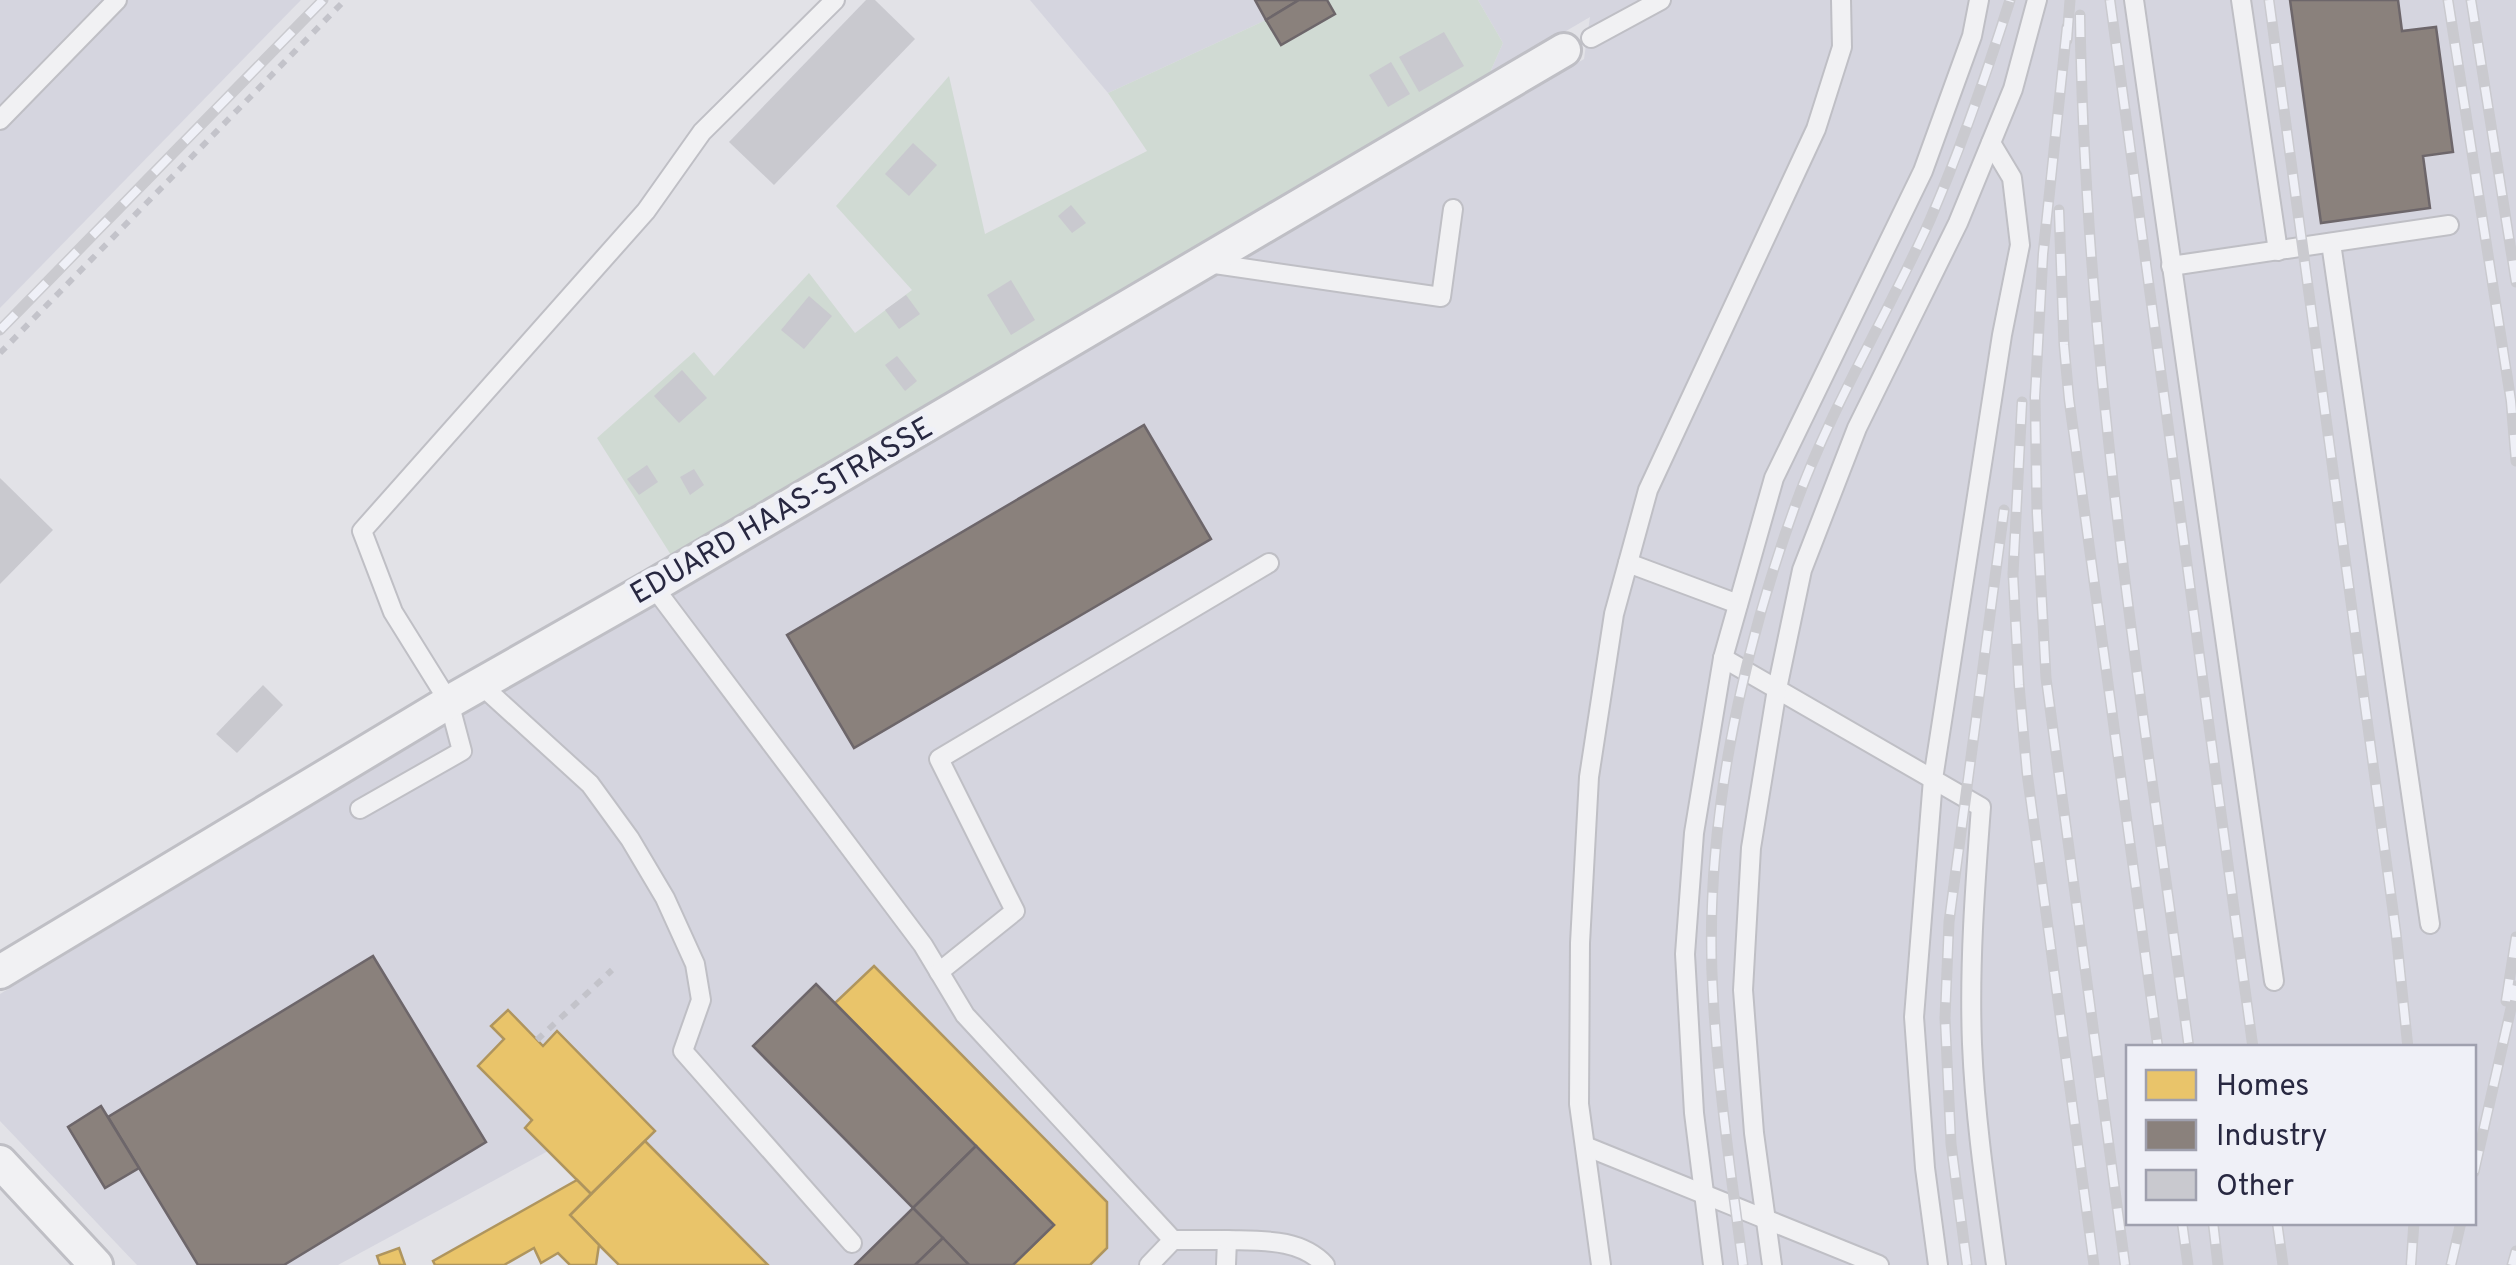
<svg xmlns="http://www.w3.org/2000/svg" width="2516" height="1265" font-family="Overpass,sans-serif">
<style>
.built{fill:#d5d5df;fill-rule:evenodd}
.green{fill:#d0dad3}
.homes{fill:#e9c46a;stroke:#af955e;stroke-width:2.5}
.industry{fill:#8a817c;stroke:#6d666a;stroke-width:2.5}
.building{fill:#c9c9cf}
.lines{fill:none;stroke-linecap:round;stroke-linejoin:round}
.lane-casing{stroke:#bfbfc5;stroke-width:22}
.street-casing{stroke:#bfbfc5;stroke-width:38}
.path{stroke:#c3c3ca;stroke-width:6;stroke-dasharray:8 8;stroke-linecap:butt}
.lane{stroke:#f1f1f3;stroke-width:18}
.street{stroke:#f1f1f3;stroke-width:32}
.rail-casing{stroke:#cacacf;stroke-width:11}
.rail{stroke:#eff0f7;stroke-width:8;stroke-dasharray:22;stroke-linecap:butt}
.labels{text-anchor:middle;stroke-width:10;stroke-linejoin:round;paint-order:stroke}
.street-label{font-size:30px;fill:#282841;stroke:#eff0f7}
</style>
<rect width="100%" height="100%" fill="#e2e2e7"/>
<!-- built -->
<g class="built">
<polygon points="0,0 301,0 0,308"/>
<polygon points="1030,0 1299,0 1266,20 1108,93"/>
<path d="M1478,0H2516V1265H619L570,1215L591,1194L548,1151L338,1265H137L0,1121V994L536,671L692,584L1152,308L1261,249L1584,59L1590,17L1488,77L1503,43ZM2128,1048H2474V1222H2128Z"/>
</g>
<!-- green -->
<polygon class="green" points="1299,0 1478,0 1503,43 1488,77 671,555 597,438 694,352 714,376 809,273 855,333 912,290 836,206 949,76 985,234 1147,151 1108,93 1266,20"/>
<!-- homes -->
<g class="homes">
<polygon points="874,966 1107,1202 1107,1248 1090,1265 1013,1265 1054,1225 835,1003"/>
<polygon points="508,1010 543,1046 557,1031 655,1131 591,1194 525,1128 532,1120 478,1066 504,1039 491,1026"/>
<polygon points="645,1141 768,1265 619,1265 599,1245 570,1215"/>
<polygon points="577,1180 591,1194 570,1215 599,1245 596,1265 570,1265 558,1253 541,1263 534,1248 504,1265 435,1265 433,1261"/>
<polygon points="399,1248 405,1265 380,1265 377,1256"/>
</g>
<!-- industry -->
<g class="industry">
<polygon points="1255,0 1299,0 1266,20"/>
<polygon points="1299,0 1327,0 1335,14 1281,45 1266,20"/>
<polygon points="2290,0 2398,0 2402,31 2436,27 2453,152 2423,156 2430,208 2321,223"/>
<polygon points="1144,425 1211,539 854,748 787,635"/>
<polygon points="373,956 486,1142 284,1265 198,1265 108,1117"/>
<polygon points="816,984 976,1146 913,1208 753,1046"/>
<polygon points="101,1106 139,1168 105,1188 68,1127"/>
<polygon points="976,1146 1054,1225 1013,1265 969,1265 913,1208"/>
<polygon points="913,1208 943,1238 915,1265 855,1265"/>
<polygon points="943,1238 969,1265 915,1265"/>
</g>
<!-- building -->
<g class="building">
<polygon points="866,0 875,0 915,39 774,185 729,142"/>
<polygon points="1444,32 1464,66 1419,92 1399,57"/>
<polygon points="1391,62 1410,94 1388,107 1369,75"/>
<polygon points="913,143 937,165 909,196 885,174"/>
<polygon points="1071,205 1086,223 1072,233 1058,216"/>
<polygon points="1011,280 1035,320 1011,335 987,295"/>
<polygon points="906,295 920,314 899,329 885,310"/>
<polygon points="809,296 832,316 804,349 781,330"/>
<polygon points="897,356 917,381 905,391 885,365"/>
<polygon points="682,370 707,398 679,423 654,396"/>
<polygon points="647,465 658,482 639,495 627,479"/>
<polygon points="694,469 704,485 690,495 680,477"/>
<polygon points="0,478 53,530 0,584"/>
<polygon points="263,685 283,705 237,753 216,734"/>
</g>
<g class="lines">
<defs>
<g id="lane">
<polyline points="2134,0 2274,981"/>
<polyline points="2241,0 2278,251"/>
<polyline points="1591,38 1661,0"/>
<polyline points="0,120 117,0"/>
<polyline points="2331,243 2430,924"/>
<polyline points="1208,263 1441,297 1453,209"/>
<polyline points="2171,266 2449,225"/>
<polyline points="1628,563 1738,604"/>
<polyline points="653,586 923,945 965,1015 1173,1240 1227,1240 1226,1265"/>
<path d="M1723,658L1981,807C1975,886 1969,965 1972,1044C1975,1118 1986,1192 1996,1265"/>
<polyline points="480,684 590,784 630,839 665,898 695,964 701,1000 683,1051 852,1243"/>
<polyline points="360,809 462,751 449,702 393,612 362,531 646,211 702,132 835,0"/>
<polyline points="939,972 1015,911 939,759 1269,563"/>
<polyline points="1585,1146 1879,1265"/>
<path d="M1227,1240C1261,1241 1300,1238 1325,1265"/>
<polyline points="1149,1265 1173,1240"/>
<polyline points="1601,1265 1579,1104 1580,943 1589,777 1614,614 1648,490 1816,129 1842,47 1841,0"/>
<polyline points="1713,1265 1694,1113 1685,954 1694,833 1723,658 1774,478 1923,171 1972,36 1979,0"/>
<polyline points="1772,1265 1754,1133 1743,990 1751,848 1777,689 1802,570 1857,428 1958,223 2013,89 2037,0"/>
<polyline points="1938,1265 1925,1168 1914,1017 1933,779 2002,335 2020,245 2012,178 1991,143"/>
</g>
<g id="street">
<polyline points="0,972 449,702 653,586 1564,50"/>
<polyline points="0,1162 96,1265"/>
</g>
</defs>
<!-- lane casing -->
<use href="#lane" class="lane-casing"/>
<!-- street casing -->
<use href="#street" class="street-casing"/>
<!-- path -->
<g class="path">
<polyline points="0,353 345,0"/>
<polyline points="537,1040 612,970"/>
</g>
<!-- lane -->
<use href="#lane" class="lane"/>
<!-- street -->
<use href="#street" class="street"/>
<defs>
<g id="rail">
<polyline points="2110,0 2253,1048"/>
<polyline points="2269,0 2396,933 2408,1048"/>
<polyline points="2448,0 2511,401 2516,461"/>
<polyline points="2471,0 2516,282"/>
<path d="M2080,15C2085,362 2143,705 2189,1048"/>
<polyline points="2067,27 2043,254 2035,397 2037,513 2046,678 2125,1265"/>
<polyline points="2067,40 2070,0"/>
<polyline points="2059,210 2064,345 2069,399 2158,1048"/>
<polyline points="0,330 323,0"/>
<polyline points="2022,402 2013,574 2019,685 2027,773 2094,1265"/>
<polyline points="2506,1001 2516,937"/>
<polyline points="2474,1172 2516,986"/>
<polyline points="2182,1222 2188,1265"/>
<polyline points="2213,1222 2218,1265"/>
<polyline points="2277,1222 2283,1265"/>
<path d="M1743,1265C1731,1175 1718,1085 1713,995C1703,832 1740,659 1795,506C1831,407 1887,316 1930,220C1961,148 1986,75 2010,0"/>
<polyline points="1967,1265 1951,1144 1945,1018 1949,922 2004,510"/>
<polyline points="2411,1265 2414,1222"/>
<polyline points="2451,1265 2461,1222"/>
<polyline points="2512,1265 2516,1251"/>
</g>
</defs>
<!-- rail casing -->
<use href="#rail" class="rail-casing"/>
<!-- rail -->
<use href="#rail" class="rail"/>
</g>
<g class="labels">
<!-- street labels -->
<g class="street-label">
<text transform="translate(781 510) rotate(-30)" y="10">EDUARD HAAS-STRASSE</text>
</g>
</g>
<!-- legend -->
<rect x="2126" y="1045" width="350" height="180" fill="#eff0f7" stroke="#9fa0ae" stroke-width="2.5"/>
<rect x="2146" y="1070" width="50" height="30" fill="#e9c46a" stroke="#9fa0ae" stroke-width="2.5"/>
<text x="2216" y="1095" font-size="30" fill="#282841">Homes</text>
<rect x="2146" y="1120" width="50" height="30" fill="#8a817c" stroke="#9fa0ae" stroke-width="2.5"/>
<text x="2216" y="1145" font-size="30" fill="#282841">Industry</text>
<rect x="2146" y="1170" width="50" height="30" fill="#c9c9cf" stroke="#9fa0ae" stroke-width="2.5"/>
<text x="2216" y="1195" font-size="30" fill="#282841">Other</text>
</svg>
